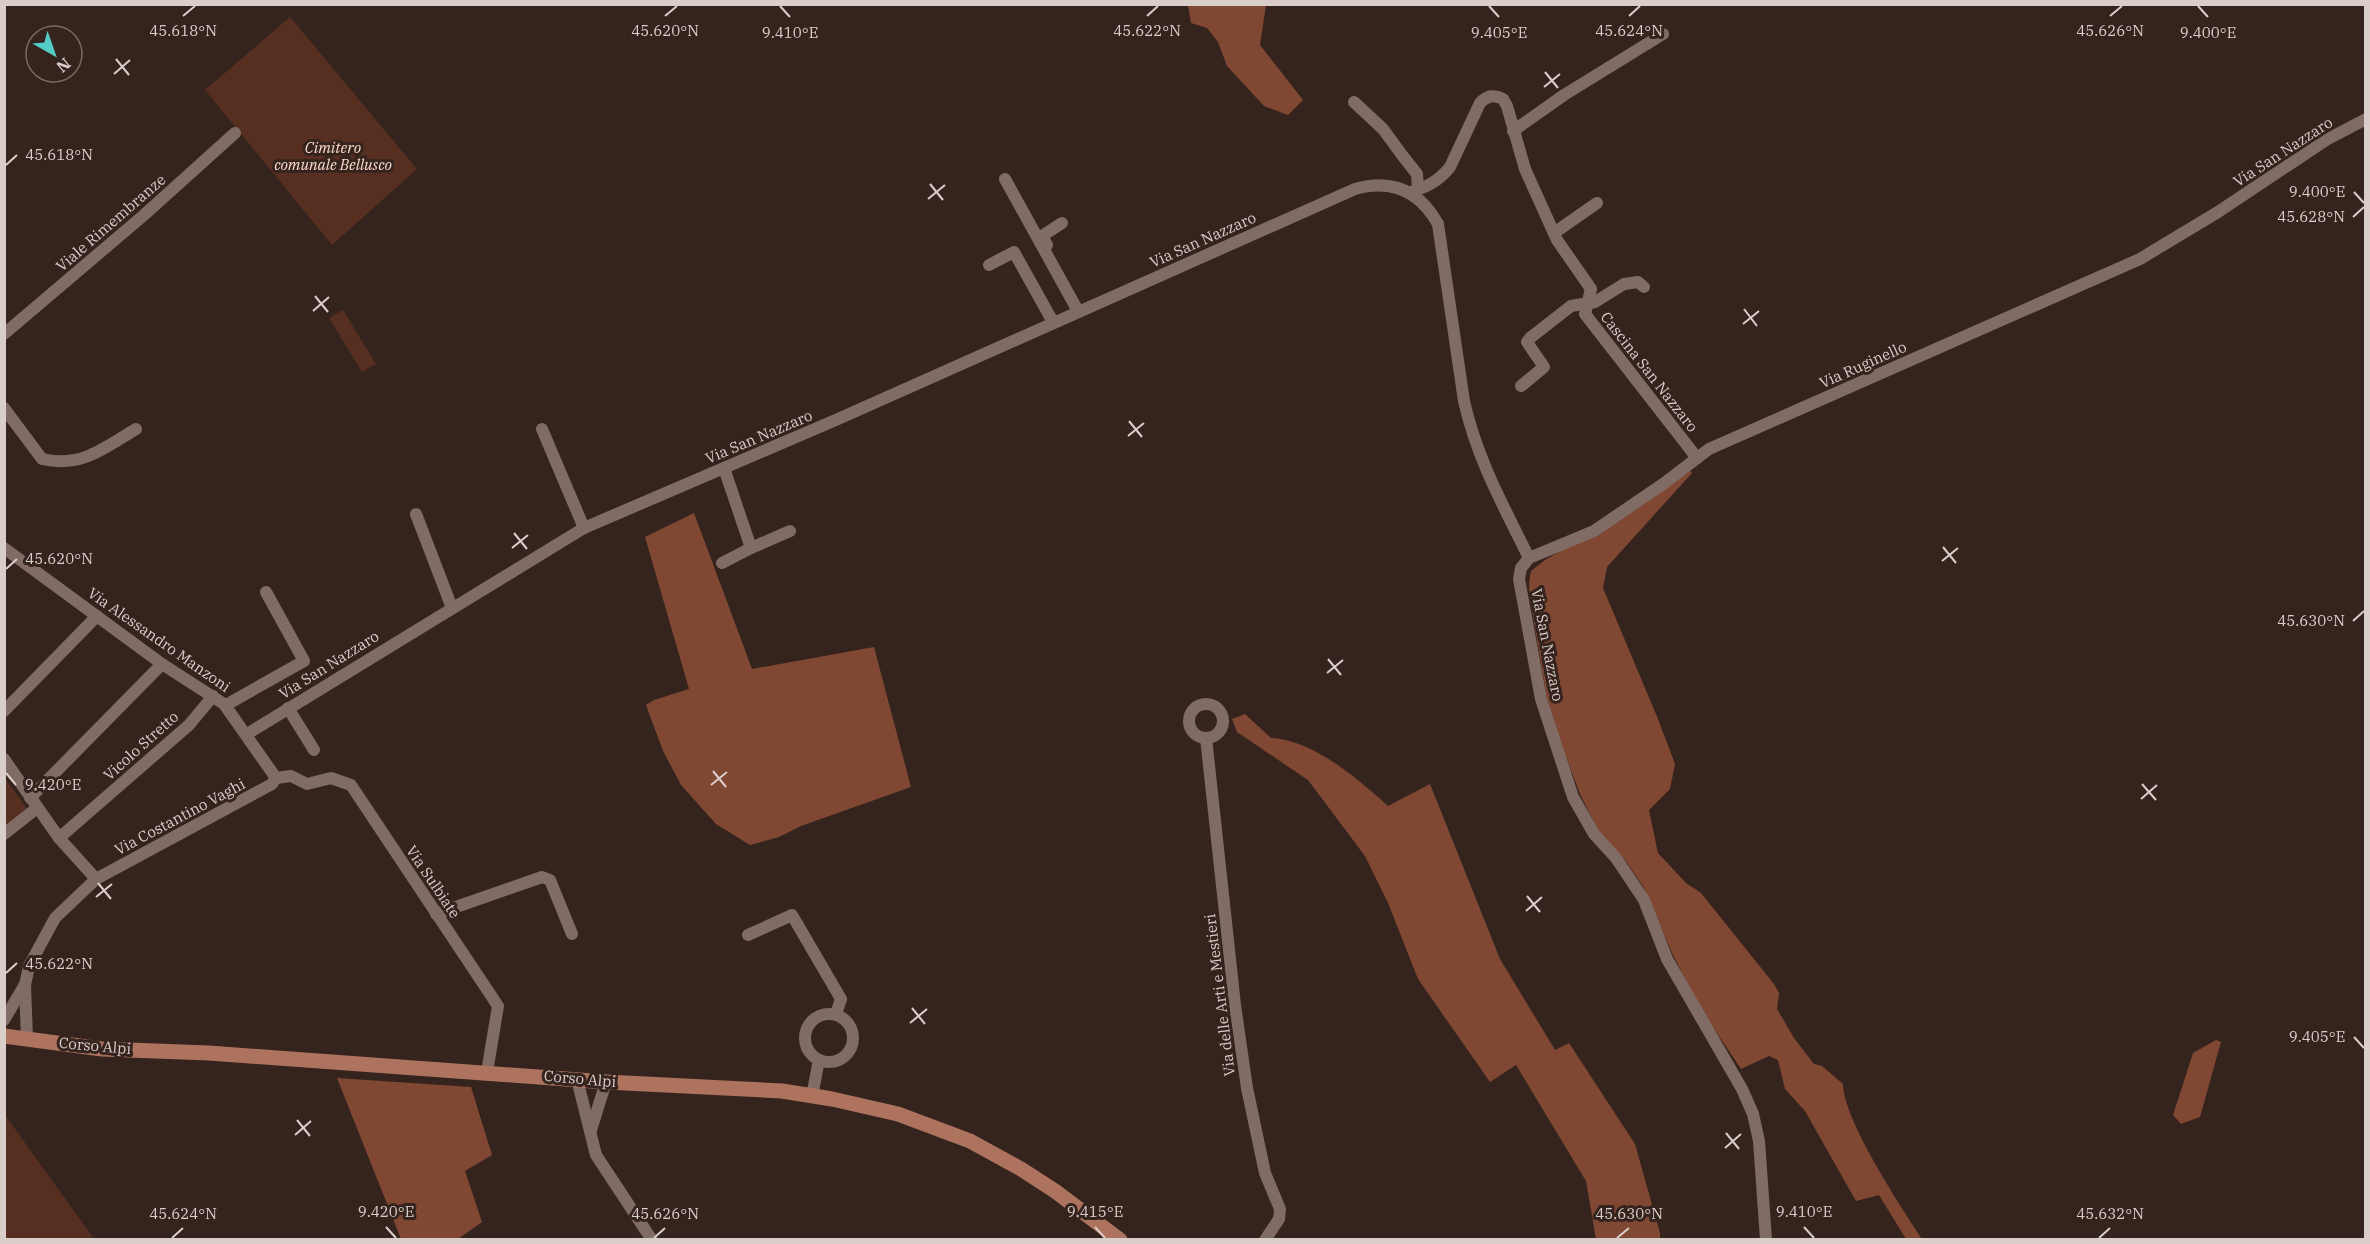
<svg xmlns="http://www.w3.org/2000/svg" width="2370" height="1244" font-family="'IBM Plex Serif',serif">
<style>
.green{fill:#562f21}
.forest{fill:#804733}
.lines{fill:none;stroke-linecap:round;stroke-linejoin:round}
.minor{stroke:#806c65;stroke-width:12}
.major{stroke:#ad735e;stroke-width:15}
.ticks{fill:none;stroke:#daceca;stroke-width:2}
.labels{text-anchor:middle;stroke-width:6;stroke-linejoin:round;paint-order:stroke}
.park-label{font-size:15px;font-style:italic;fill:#ffdacd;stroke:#35241e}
.street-label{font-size:15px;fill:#daceca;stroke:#35241e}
.ticks-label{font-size:15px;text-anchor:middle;fill:#daceca;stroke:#35241e;stroke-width:6;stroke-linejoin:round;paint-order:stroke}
</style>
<rect width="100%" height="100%" fill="#35241e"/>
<!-- green -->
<g class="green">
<polygon points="290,17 417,169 332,245 205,90"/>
<polygon points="343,310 376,364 362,372 329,318"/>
<polygon points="4,777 27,809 5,825 4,825"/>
<polygon points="5,1115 94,1239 5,1239"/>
</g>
<!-- forest -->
<g class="forest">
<polygon points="1188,5 1266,5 1260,45 1303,100 1288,115 1264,106 1227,66 1218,42 1207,28 1191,23"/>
<path d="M1688,468L1692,473L1607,567L1603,588L1658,719L1675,764L1670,789L1649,810L1658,853L1686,883L1701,893L1774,984L1779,993L1777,1009L1794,1038L1814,1064L1822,1066L1843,1084C1843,1119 1901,1207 1922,1239H1906L1879,1195L1856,1201L1805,1111L1785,1089L1778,1060L1769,1056L1741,1069L1699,1006L1673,955L1644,888L1625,860L1599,832L1580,794L1560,741L1547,698L1530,599L1529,583L1531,571L1545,560L1571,545Z"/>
<polygon points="694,513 752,669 874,647 911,787 801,826 779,837 750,845 716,824 681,785 663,751 646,705 654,700 689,689 645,537"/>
<path d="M1245,714L1271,738C1313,740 1357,778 1388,806L1430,784L1500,959L1555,1050L1569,1043L1635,1144L1660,1233V1239H1596L1586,1181L1516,1065L1490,1082L1418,979L1388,903L1365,856L1308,780L1237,732L1232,719Z"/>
<polygon points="2216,1040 2221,1042 2200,1117 2181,1124 2173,1115 2193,1053"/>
<polygon points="337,1078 471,1087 492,1155 465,1171 482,1222 458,1239 401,1239"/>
</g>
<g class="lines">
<!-- minor -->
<g class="minor">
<polyline points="1354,102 1383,129 1402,155 1417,174 1418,189"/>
<polyline points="1513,131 1564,95 1663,34"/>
<polyline points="1005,179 1078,311"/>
<path d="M1409,193C1426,187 1438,182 1450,167L1480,103C1487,96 1493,94 1503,99L1507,106L1525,169L1557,240L1591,289L1585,314L1697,458"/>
<polyline points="1554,233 1597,203"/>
<polyline points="1047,245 1042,236 1062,223"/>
<polyline points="989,265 1014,252 1053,322"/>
<polyline points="4,334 144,215 235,133"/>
<polyline points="1521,386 1544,367 1527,342 1530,338 1571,306 1595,302 1624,284 1638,282 1644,287"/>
<path d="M4,408L42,459C82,468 104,448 136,429"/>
<polyline points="542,429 584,528"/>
<polyline points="416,514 452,608"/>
<polyline points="4,548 162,664 224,704 276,778"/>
<polyline points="751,548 790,531"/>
<polyline points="722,563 751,548 724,468"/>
<circle cx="1206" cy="721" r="17"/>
<polyline points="226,705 304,661 266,592"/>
<polyline points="288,708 314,750"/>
<polyline points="4,711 97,616"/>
<path d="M247,734L584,528L838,419L1355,189C1391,179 1419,190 1438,224L1464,401C1477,459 1503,505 1529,558"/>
<polyline points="1206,738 1235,1005 1247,1088 1265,1173 1280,1209 1279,1219 1265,1240"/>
<polyline points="4,759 59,838 96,879"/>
<polyline points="276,778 291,776 307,784 331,778 351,785 498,1006 487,1072"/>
<polyline points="30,798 162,664"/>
<polyline points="4,834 37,808"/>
<polyline points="59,838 189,725 213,696"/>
<polyline points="436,914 542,877 550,880 572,934"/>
<polyline points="748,935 792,915 841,999 836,1014"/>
<circle cx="829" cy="1038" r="24"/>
<polyline points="4,1020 24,986"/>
<polyline points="27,1039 25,985 29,966 55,918 96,879 272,784 276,778"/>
<polyline points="577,1079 596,1155 652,1240"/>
<polyline points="812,1096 819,1060"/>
<polyline points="591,1130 606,1082"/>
<polyline points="1766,1240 1759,1141 1753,1114 1742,1089 1667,959 1644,900 1616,858 1594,834 1573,797 1541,699 1519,579 1521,568 1529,558 1594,531 1663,484 1709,449 2140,259 2218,212 2326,140 2366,119"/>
</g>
<!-- major -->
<polyline class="major" points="4,1036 102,1049 209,1053 606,1082 782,1091 832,1099 898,1114 970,1141 1021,1169 1055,1191 1120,1240"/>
</g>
<!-- ticks -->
<path class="ticks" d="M780,6L790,17M1489,6L1499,17M2198,6L2208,17M183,16L195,6M665,16L677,6M1147,16L1158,6M1629,16L1640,6M2110,16L2122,6M116,59L129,75M1545,72L1558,88M114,74L130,60M1544,87L1560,74M6,165L17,155M930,184L943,200M2354,192L2364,203M928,199L945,185M2353,217L2364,207M315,296L328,312M1744,309L1757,326M313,311L329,297M1743,324L1759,311M1129,421L1142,437M1128,436L1144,423M514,533L527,549M1943,547L1956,563M512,548L528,535M1942,561L1958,548M6,569L17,559M2353,621L2364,611M1328,659L1341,675M1327,673L1343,660M713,771L726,787M6,773L16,785M2142,784L2156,800M711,785L727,772M2141,799L2157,785M98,883L111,899M1527,896L1540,912M96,897L112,884M1526,911L1542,897M6,973L17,963M912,1008L925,1024M910,1023L927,1009M2354,1037L2364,1048M297,1120L310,1136M1726,1133L1739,1149M295,1135L311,1121M1725,1148L1741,1134M386,1227L396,1238M1095,1227L1105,1238M1804,1227L1814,1238M172,1238L183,1228M654,1238L665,1228M1617,1238L1629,1228M2099,1238L2110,1228"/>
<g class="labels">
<!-- park labels -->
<g class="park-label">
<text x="333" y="153">Cimitero<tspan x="333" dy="17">comunale Bellusco</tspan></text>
</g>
<!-- street labels -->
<g class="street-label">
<text transform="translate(2283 152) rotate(-33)" y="5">Via San Nazzaro</text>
<text transform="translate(111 223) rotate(-41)" y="5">Viale Rimembranze</text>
<text transform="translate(1203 240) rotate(-24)" y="5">Via San Nazzaro</text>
<text transform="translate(1863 365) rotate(-24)" y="5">Via Ruginello</text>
<text transform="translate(1649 372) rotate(52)" y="5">Cascina San Nazzaro</text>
<text transform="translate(759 437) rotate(-23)" y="5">Via San Nazzaro</text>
<text transform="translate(159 640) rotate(35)" y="5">Via Alessandro Manzoni</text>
<text transform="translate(1547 645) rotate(79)" y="5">Via San Nazzaro</text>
<text transform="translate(329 665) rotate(-32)" y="5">Via San Nazzaro</text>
<text transform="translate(141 746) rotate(-42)" y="5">Vicolo Stretto</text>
<text transform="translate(180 817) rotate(-28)" y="5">Via Costantino Vaghi</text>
<text transform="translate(433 882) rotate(56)" y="5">Via Sulbiate</text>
<text transform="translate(1220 995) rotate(-97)" y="5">Via delle Arti e Mestieri</text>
<text transform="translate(95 1046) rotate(5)" y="5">Corso Alpi</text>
<text transform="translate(580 1079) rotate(5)" y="5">Corso Alpi</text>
</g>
</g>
<g class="ticks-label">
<text x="183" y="36">45.618°N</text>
<text x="1147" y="36">45.622°N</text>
<text x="2110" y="36">45.626°N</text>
<text x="665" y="36">45.620°N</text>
<text x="1629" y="36">45.624°N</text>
<text x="2208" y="38">9.400°E</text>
<text x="790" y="38">9.410°E</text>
<text x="1499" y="38">9.405°E</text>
<text x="59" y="160">45.618°N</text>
<text x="2317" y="197">9.400°E</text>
<text x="2311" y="222">45.628°N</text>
<text x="59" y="564">45.620°N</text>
<text x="2311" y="626">45.630°N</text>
<text x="53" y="790">9.420°E</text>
<text x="59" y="969">45.622°N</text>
<text x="2317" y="1042">9.405°E</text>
<text x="386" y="1217">9.420°E</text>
<text x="1095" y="1217">9.415°E</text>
<text x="1804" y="1217">9.410°E</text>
<text x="183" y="1219">45.624°N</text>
<text x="665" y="1219">45.626°N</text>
<text x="1629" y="1219">45.630°N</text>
<text x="2110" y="1219">45.632°N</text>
</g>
<!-- border -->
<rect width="2370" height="1244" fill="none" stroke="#daceca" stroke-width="12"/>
<!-- north arrow -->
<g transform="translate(54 54) rotate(140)"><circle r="28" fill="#35241e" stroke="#776863" stroke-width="1.5"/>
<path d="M0-4.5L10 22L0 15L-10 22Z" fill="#54cdc7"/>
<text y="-9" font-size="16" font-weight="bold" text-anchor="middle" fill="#daceca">N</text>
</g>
</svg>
